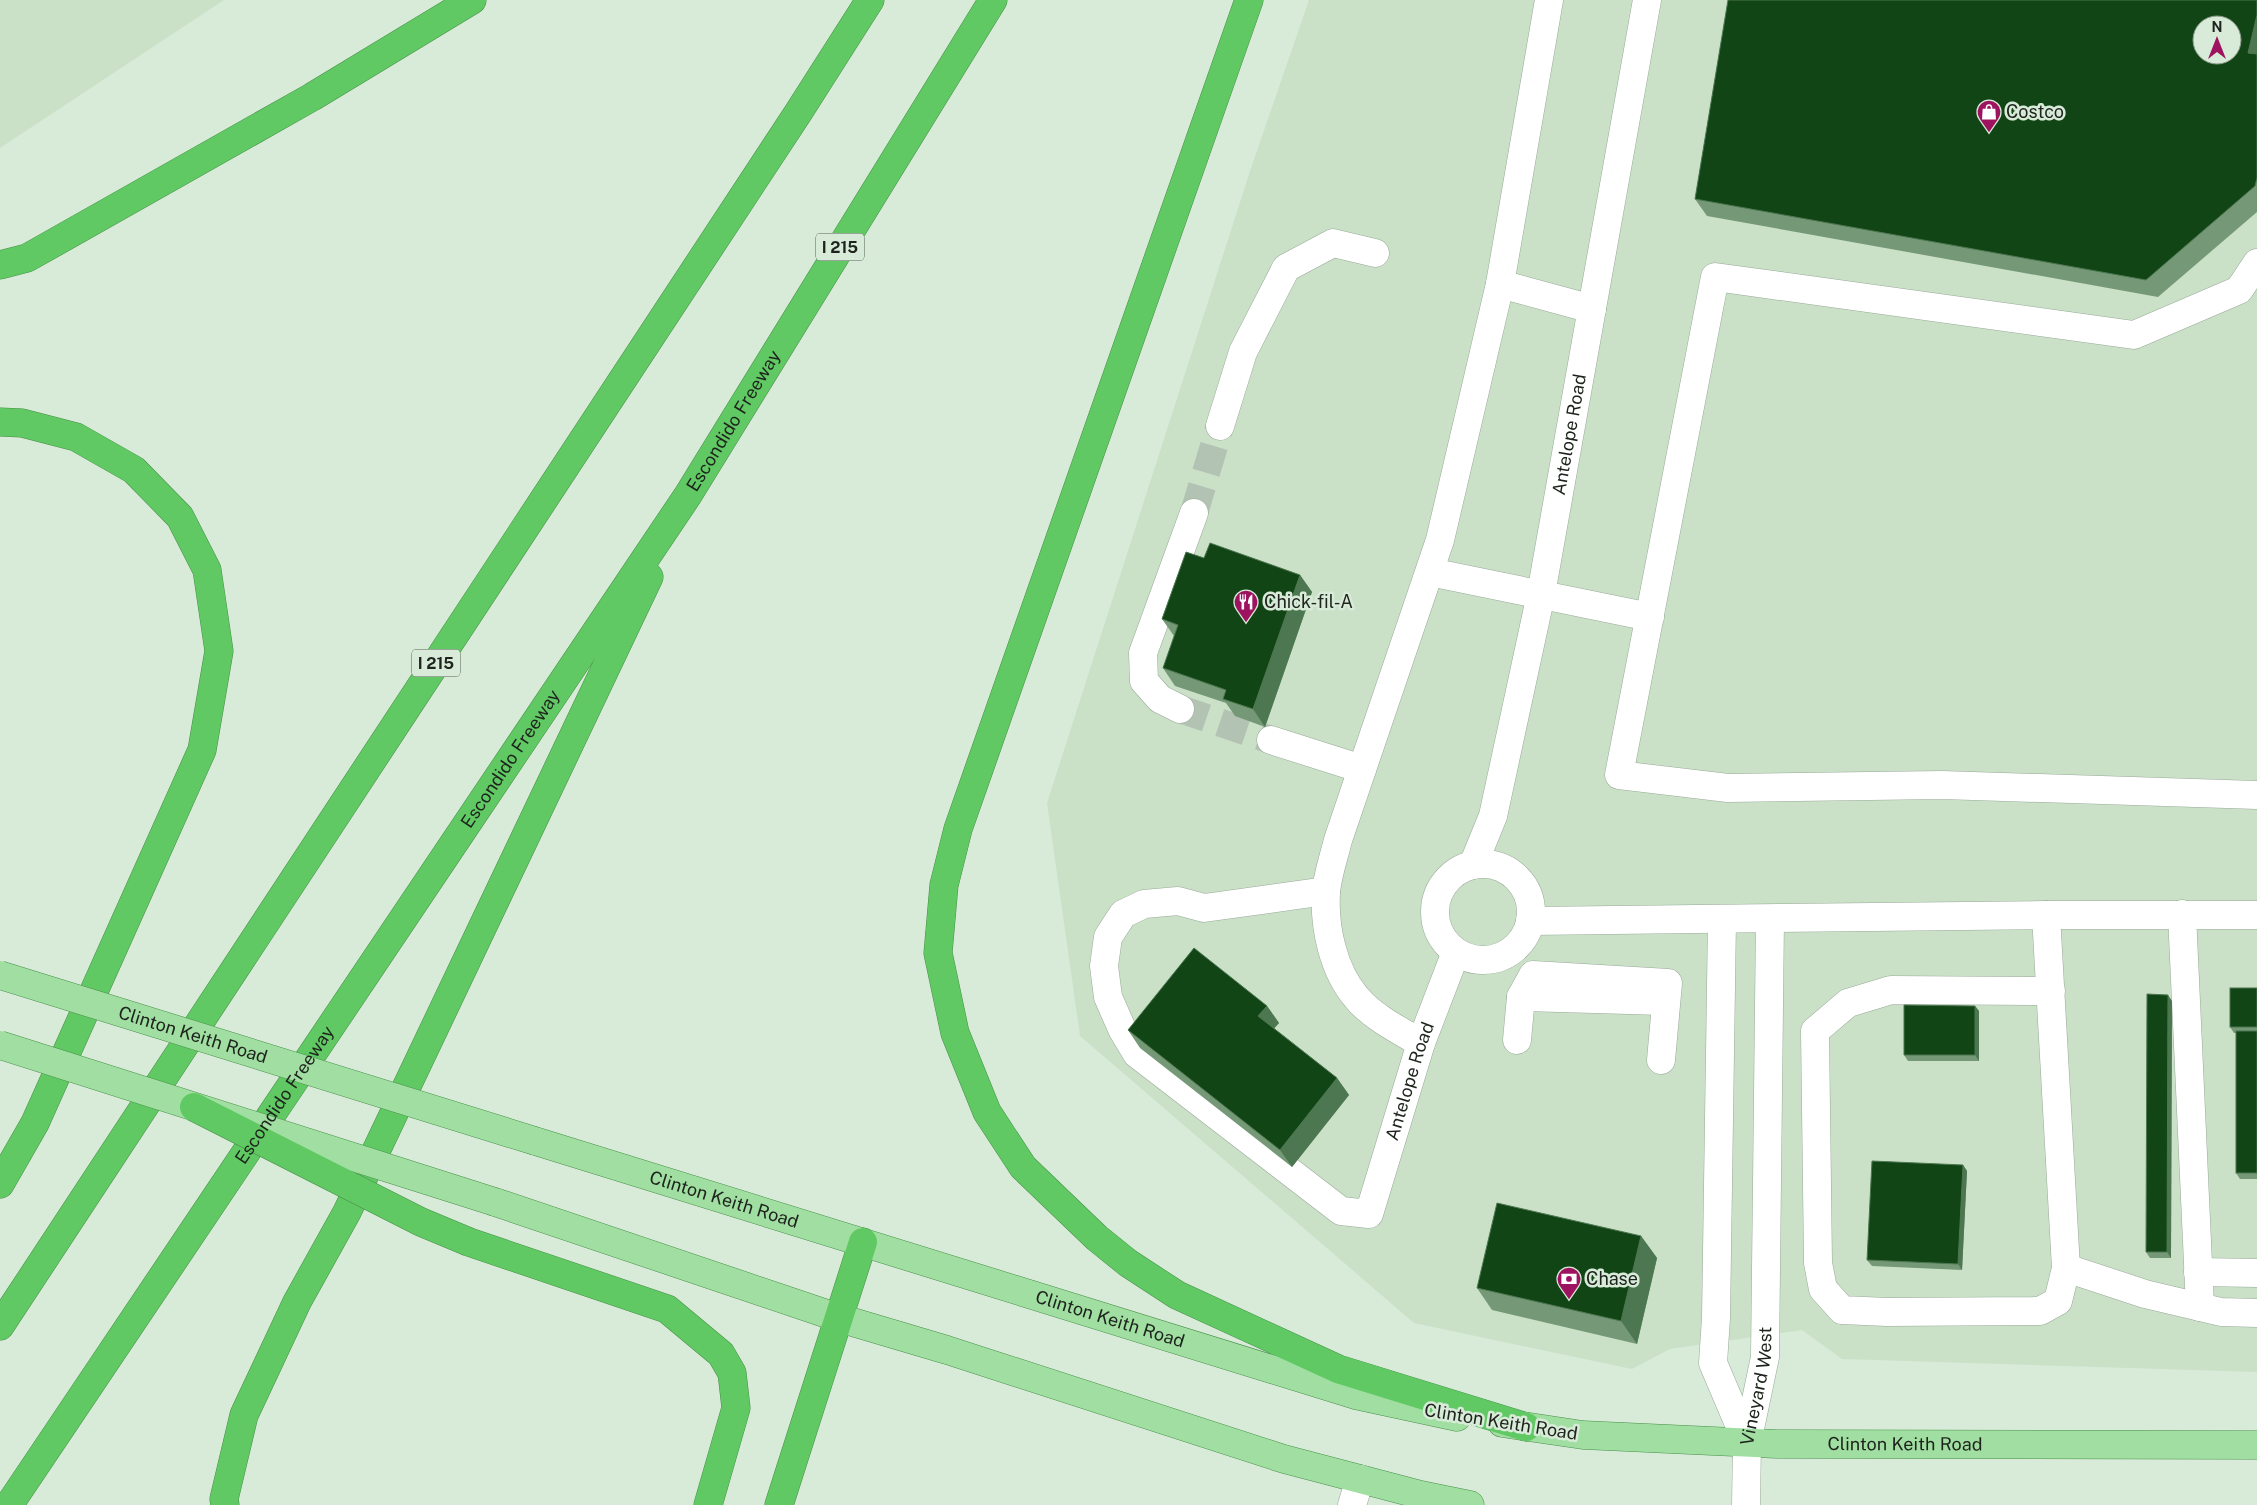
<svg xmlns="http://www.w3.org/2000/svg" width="2257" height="1505" font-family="'Public Sans',sans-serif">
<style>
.built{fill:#cae1c8;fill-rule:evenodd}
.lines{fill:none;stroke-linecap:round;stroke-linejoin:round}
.minor-tunnel{stroke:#b3c3b3;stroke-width:28;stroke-dasharray:28 14;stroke-linecap:butt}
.minor-casing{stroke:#99aa98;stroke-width:29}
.major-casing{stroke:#498f4a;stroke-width:29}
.highway-casing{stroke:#498f4a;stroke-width:29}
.minor{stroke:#fff;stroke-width:28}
.major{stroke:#a0dfa1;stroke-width:28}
.highway{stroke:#60c963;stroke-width:28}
.major-bridge-casing{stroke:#498f4a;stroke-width:29;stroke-linecap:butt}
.highway-bridge-casing{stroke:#498f4a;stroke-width:29;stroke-linecap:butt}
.major-bridge{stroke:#a0dfa1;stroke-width:28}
.highway-bridge{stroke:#60c963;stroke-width:28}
.wall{fill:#759877}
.shaded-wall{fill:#4d7750}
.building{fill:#124516;stroke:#4d7750;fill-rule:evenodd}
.labels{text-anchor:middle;stroke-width:5;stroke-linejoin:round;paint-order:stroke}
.shield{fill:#d8ebd8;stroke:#566055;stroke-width:1}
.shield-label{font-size:16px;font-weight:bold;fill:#1e241d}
.poi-label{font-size:18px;fill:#1e241d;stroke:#d8ebd8;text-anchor:start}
.street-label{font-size:18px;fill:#1e241d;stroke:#d8ebd8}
</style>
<rect width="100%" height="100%" fill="#d8ebd8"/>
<!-- built -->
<g class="built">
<polygon points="0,0 224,0 0,148"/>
<path d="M1309,0H2257V1372L1842,1359L1802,1330L1670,1349L1632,1369L1414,1323L1080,1036L1047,803L1251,168ZM2202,25H2232V55H2202Z"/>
</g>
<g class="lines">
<!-- minor-tunnel -->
<g class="minor-tunnel">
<polyline points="1194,513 1220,426"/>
<polyline points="1180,709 1271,740"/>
</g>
<defs>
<g id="minor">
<polyline points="2257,263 2239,290 2134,335 1715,277 1619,775 1728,788 1942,785 2257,795"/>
<polyline points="1500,284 1592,309"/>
<polyline points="1220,426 1243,352 1286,268 1333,243 1375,253"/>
<polyline points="1430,572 1650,617"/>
<polyline points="1180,709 1160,699 1144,681 1143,653 1194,513"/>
<polyline points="1271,740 1362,769"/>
<circle cx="1483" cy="912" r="48"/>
<path id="s1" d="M1473,865L1493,816L1541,594L1647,0"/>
<path id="s2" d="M1326,891L1204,908L1178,901L1144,904L1123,914L1108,937L1104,966L1108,997L1122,1029L1137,1054L1341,1211L1369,1214L1421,1043L1456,952"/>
<polyline points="2182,914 2200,1307"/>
<polyline points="2046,915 2066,1268 2058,1301 2040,1311 1887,1312 1842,1310 1823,1289 1818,1263 1815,1031 1848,1003 1891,990 2051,991"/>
<polyline points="1722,920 1716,1318 1713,1363 1747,1443"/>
<polyline points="1530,921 2046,915 2257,915"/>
<polyline points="1521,997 1663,1001"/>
<polyline points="1517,1040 1521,997 1533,975 1668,983 1661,1060"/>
<path d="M1421,1043C1400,1031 1371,1016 1356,997C1333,970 1324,927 1326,893C1327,876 1334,857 1338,840L1440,540L1500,284L1549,0"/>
<polyline points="2066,1268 2145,1294 2221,1312 2257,1313"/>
<polyline points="2198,1272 2257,1273"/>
<polyline points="1352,1505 1360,1479"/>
<path id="s3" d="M1746,1505L1747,1443L1765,1357L1770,919"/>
</g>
<g id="major">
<path id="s4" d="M535,1141L1355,1395L1457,1417"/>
<polyline points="495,1202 839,1318 947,1350 1284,1459 1421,1495 1470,1505"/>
<path id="s5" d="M1502,1423L1583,1435L1777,1444L2257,1445"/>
</g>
<g id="highway">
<polyline points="1249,0 958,829 944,885 938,953 955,1033 987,1112 1023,1167 1097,1238 1128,1263 1177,1295 1338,1369 1526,1427"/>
<polyline points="0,265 27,258 312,97 472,0"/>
<polyline points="0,422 22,423 76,437 134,470 180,517 207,570 219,651 202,750 35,1123 0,1184"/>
<polyline points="469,1242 667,1309 721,1354 732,1373 736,1408 708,1505"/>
<polyline points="0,1326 798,113 870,0"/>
<path id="s6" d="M9,1505L688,495L993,0"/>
<polyline points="225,1505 224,1499 244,1415 297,1302 347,1212 649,577"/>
<polyline points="779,1505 863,1242"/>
</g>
</defs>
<!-- minor casing -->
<use href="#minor" class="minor-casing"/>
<!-- major casing -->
<use href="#major" class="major-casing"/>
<!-- highway casing -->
<use href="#highway" class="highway-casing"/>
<!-- minor -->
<use href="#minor" class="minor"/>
<!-- major -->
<use href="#major" class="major"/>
<!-- highway -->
<use href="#highway" class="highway"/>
<defs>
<g id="major-bridge">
<path id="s7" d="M0,975L535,1141"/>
<polyline points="0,1045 495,1202"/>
</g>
<polyline id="highway-bridge" points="194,1107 421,1222 469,1242"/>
</defs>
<!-- major-bridge casing -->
<use href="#major-bridge" class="major-bridge-casing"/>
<!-- highway-bridge casing -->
<use href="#highway-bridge" class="highway-bridge-casing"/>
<!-- major-bridge -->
<use href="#major-bridge" class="major-bridge"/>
<!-- highway-bridge -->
<use href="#highway-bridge" class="highway-bridge"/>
</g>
<!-- wall -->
<g class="wall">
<polygon points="2257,0 2257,212 2158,297 1707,216 1695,199"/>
<polygon points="1204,558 1300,575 1312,592 1265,727 1235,716 1226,703 1175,686 1163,668 1174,636 1162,619"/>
<polygon points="2257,988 2257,1179 2240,1179 2236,1173 2236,1033 2234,1033 2230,1027"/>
<polygon points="2172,1001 2171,1258 2150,1258 2146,1252"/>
<polygon points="1267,1006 1279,1023 1274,1028 1337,1078 1349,1095 1292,1167 1140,1048 1128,1030"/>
<polygon points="1975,1006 1979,1011 1979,1061 1908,1061 1904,1055"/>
<polygon points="1963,1165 1967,1171 1962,1270 1872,1266 1867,1260"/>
<polygon points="1641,1236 1657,1258 1637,1344 1492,1310 1477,1288"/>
</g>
<!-- shaded-wall -->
<g class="shaded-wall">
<polygon points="2257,15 2257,66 2248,53"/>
<polygon points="1300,575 1312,592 1265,727 1253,709"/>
<polygon points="2168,995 2172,1001 2171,1258 2167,1252"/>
<polygon points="1267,1006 1279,1023 1270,1033 1258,1016"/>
<polygon points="1975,1006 1979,1011 1979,1061 1975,1055"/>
<polygon points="1337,1078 1349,1095 1292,1167 1280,1150"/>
<polygon points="1963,1165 1967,1171 1962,1270 1958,1264"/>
<polygon points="1641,1236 1657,1258 1637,1344 1621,1321"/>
</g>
<!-- building -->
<g class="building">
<path d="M1728,0H2257V15L2248,53L2257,54V178L2255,186L2146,280L1695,199ZM2202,25H2232V55H2202Z"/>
<polygon points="1210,543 1300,575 1253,709 1223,699 1226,690 1163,668 1178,625 1162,619 1186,552 1204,558"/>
<polygon points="1194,948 1267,1006 1258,1016 1337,1078 1280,1150 1128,1030"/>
<rect x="2230" y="988" width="27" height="39"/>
<polygon points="2147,994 2168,995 2167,1252 2146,1252"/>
<polygon points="1904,1005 1975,1006 1975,1055 1904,1055"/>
<rect x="2236" y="1031" width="21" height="142"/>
<polygon points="1872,1161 1963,1165 1958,1264 1867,1260"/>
<polygon points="1497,1203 1641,1236 1621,1321 1477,1288"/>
</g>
<!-- icons -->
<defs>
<symbol id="shop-pin" viewBox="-11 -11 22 30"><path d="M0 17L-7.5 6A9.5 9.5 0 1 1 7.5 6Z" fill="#9e1360" stroke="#d8ebd8"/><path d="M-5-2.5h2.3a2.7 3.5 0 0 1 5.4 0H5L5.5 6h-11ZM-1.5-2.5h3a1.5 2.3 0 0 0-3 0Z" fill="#fff"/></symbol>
<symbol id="restaurant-pin" viewBox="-11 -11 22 30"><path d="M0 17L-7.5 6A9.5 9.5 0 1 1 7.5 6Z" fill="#9e1360" stroke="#d8ebd8"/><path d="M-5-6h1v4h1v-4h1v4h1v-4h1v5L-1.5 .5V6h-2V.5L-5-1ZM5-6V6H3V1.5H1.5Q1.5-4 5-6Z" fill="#fff"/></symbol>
<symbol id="bank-pin" viewBox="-11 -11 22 30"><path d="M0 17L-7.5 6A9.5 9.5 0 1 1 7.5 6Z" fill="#9e1360" stroke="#d8ebd8"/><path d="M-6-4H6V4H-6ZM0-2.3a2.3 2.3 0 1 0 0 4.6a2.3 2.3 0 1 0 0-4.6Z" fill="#fff"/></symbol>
</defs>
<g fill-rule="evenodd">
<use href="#shop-pin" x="1975" y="98" width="28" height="38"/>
<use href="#restaurant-pin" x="1232" y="588" width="28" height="38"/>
<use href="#bank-pin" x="1555" y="1265" width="28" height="38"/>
</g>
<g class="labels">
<!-- shield labels -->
<g class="shield">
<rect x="816" y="233.5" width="48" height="27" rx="4"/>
<rect x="412" y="649.5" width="48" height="27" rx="4"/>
</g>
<g class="shield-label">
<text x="840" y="253">I 215</text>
<text x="436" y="669">I 215</text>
</g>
<!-- poi labels -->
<g class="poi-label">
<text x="2006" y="118">Costco</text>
<text x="1264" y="608">Chick-fil-A</text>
<text x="1586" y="1285">Chase</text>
</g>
<!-- street labels -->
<g class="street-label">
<text dy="6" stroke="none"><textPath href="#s6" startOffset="1304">Escondido Freeway</textPath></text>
<text dy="6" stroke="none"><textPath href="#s1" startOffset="442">Antelope Road</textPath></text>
<text dy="6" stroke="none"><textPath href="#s6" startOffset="899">Escondido Freeway</textPath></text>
<text dy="6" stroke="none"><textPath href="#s7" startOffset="202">Clinton Keith Road</textPath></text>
<text dy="6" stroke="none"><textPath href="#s2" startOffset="784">Antelope Road</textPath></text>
<text dy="6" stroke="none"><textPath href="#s6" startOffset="494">Escondido Freeway</textPath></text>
<text dy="6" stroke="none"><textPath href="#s4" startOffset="198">Clinton Keith Road</textPath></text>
<text dy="6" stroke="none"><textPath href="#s4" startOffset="602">Clinton Keith Road</textPath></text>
<text dy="6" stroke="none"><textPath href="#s3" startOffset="120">Vineyard West</textPath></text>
<text transform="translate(1501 1422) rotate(9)" y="6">Clinton Keith Road</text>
<text dy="6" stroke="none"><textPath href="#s5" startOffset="404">Clinton Keith Road</textPath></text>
</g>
</g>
<!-- north arrow -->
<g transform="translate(2217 40)"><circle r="24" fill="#d8ebd8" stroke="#8e9b8d"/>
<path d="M0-4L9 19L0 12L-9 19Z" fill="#9e1360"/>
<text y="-8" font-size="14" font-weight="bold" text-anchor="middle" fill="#1e241d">N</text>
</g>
</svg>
